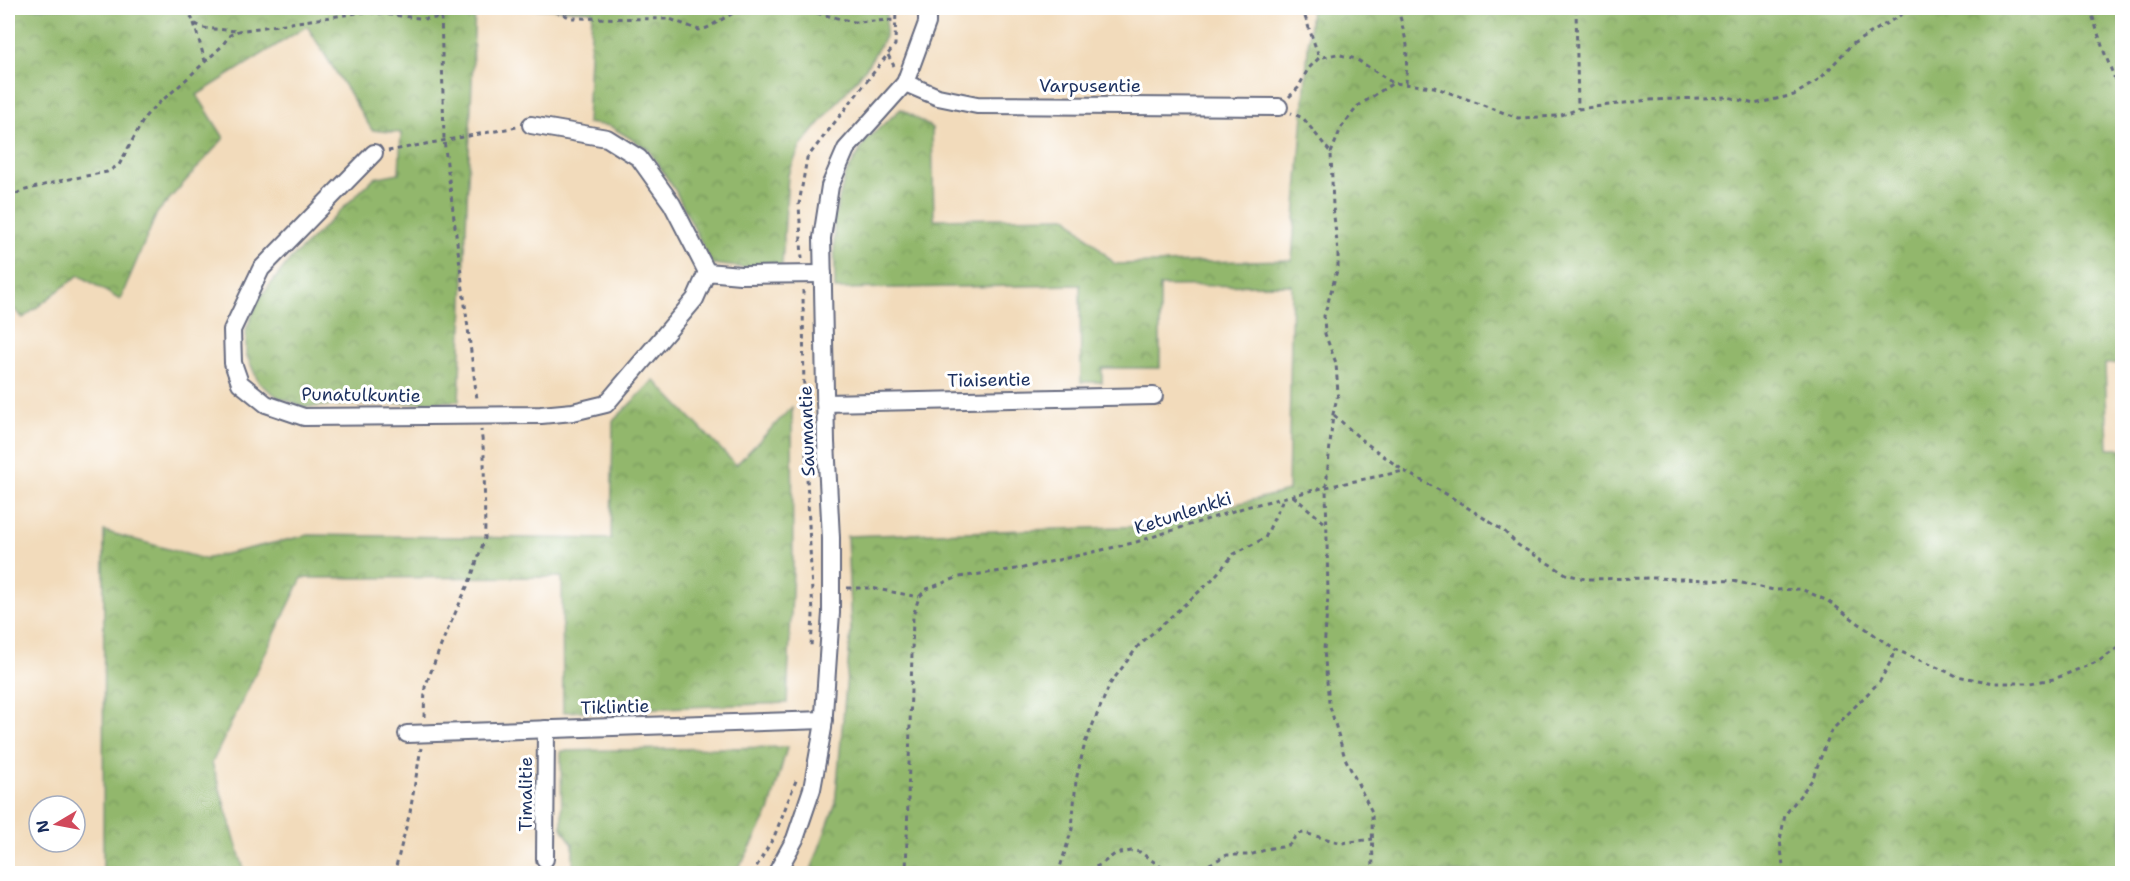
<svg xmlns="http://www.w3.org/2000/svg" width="2130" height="881" font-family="'Shantell Sans',sans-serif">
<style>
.forest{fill:url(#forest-crowns);stroke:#567365;stroke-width:1.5}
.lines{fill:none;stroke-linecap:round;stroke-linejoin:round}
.minor-casing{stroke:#666b7f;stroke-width:20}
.path{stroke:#666b7f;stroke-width:3;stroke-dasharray:4.5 4.5;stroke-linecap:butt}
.minor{stroke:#fff;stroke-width:16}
.labels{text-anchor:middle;stroke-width:6;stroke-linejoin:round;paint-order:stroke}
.street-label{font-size:18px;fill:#1b2f5e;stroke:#fff}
</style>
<defs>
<pattern id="forest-crowns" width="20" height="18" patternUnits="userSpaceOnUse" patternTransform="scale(1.5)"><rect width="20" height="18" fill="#92b76c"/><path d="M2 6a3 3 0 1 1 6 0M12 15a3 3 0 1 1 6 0" fill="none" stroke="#76955c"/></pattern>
</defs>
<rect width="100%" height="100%" fill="#fff"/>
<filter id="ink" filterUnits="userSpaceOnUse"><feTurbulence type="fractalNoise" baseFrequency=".0167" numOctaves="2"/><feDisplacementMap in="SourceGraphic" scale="12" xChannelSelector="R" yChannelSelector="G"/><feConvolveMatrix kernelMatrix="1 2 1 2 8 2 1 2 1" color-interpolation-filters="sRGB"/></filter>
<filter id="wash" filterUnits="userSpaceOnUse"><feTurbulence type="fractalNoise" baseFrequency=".008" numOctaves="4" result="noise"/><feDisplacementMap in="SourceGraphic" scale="24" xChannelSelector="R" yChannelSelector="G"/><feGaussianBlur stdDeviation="1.35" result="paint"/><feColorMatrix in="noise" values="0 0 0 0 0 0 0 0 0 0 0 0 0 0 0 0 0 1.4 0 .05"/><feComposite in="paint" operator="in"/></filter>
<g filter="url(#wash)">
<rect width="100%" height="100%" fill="#f2dbbb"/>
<!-- forest -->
<g class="forest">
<polygon points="8,8 475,8 459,401 305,407 278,397 259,383 246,354 246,330 259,299 288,262 374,178 399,173 401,133 372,130 307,26 197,95 224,138 157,213 120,300 79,275 23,318 8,303"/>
<polygon points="522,8 887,8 885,37 866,68 800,147 788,175 782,265 748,268 712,264 675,190 648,149 610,126 587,123 592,11"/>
<polygon points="1311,8 2122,8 2122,111 2119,112 2122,120 2122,363 2105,364 2108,449 2122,449 2122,873 810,873 835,805 851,631 847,536 1150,526 1288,491 1292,285 1160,286 1160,368 1102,368 1102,382 1081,382 1080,285 835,289 834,219 845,176 867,139 901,109 932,128 934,219 1067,217 1115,264 1292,260"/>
<polygon points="654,380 736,465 792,407 793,570 787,703 563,712 562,577 302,578 212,763 245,873 103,873 104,531 204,559 308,535 611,539 613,421"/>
<polygon points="787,747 769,812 744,859 733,873 573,873 573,845 562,828 561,751"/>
</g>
</g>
<g filter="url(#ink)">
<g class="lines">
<defs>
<g id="minor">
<polyline points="905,83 938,97 977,105 1279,107"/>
<polyline points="531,125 607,138 639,158 672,204 707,272"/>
<polyline points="374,153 261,269 232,330 233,363 240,383 266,404 304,417 541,415 573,412 606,404 695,299 707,272 740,275 823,274"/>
<polyline points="825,403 1154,396"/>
<polyline points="407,734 824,720"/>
<polyline points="545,859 546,729"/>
<polyline points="776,874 795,839 812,789 823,728 831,613 831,538 826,442 822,238 830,186 846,149 905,83 927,23 927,8"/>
</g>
</defs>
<!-- minor casing -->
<use href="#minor" class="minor-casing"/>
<!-- path -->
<g class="path">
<polyline points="187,8 194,23 203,28 237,31"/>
<polyline points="441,8 444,140 477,399"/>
<polyline points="547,8 572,18 670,19 699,30 707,28 733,13 764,11 784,8 804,10 854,22 896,20"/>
<polyline points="1302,8 1319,57"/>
<polyline points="1398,8 1407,45 1406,86"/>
<polyline points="1576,8 1578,109"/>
<polyline points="2090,8 2103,49 2122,97"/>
<polyline points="396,16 398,8"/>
<polyline points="194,23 205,61"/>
<polyline points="888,55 894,66"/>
<polyline points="1289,97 1298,88 1308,69 1319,58 1337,54 1356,59 1393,83 1434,87 1518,118 1559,116 1578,109 1649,100 1728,97 1754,104 1794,95 1821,78 1851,45 1912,8"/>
<polyline points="388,151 517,127"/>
<polyline points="1331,153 1341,128 1358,106 1393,83"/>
<polyline points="8,198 22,191 59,181 107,172 119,165 145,117 153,108 178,87 221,47 230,35 238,31 364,12 429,19 487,10 514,12 546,8"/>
<polyline points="802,259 799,204 807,158 895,45 896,8"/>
<polyline points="803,290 804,408 813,616 811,646"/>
<polyline points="1334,415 1363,441 1404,471 1448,495 1504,531 1518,545 1566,574 1585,579 1655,578 1733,581 1774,590 1801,589 1828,601 1894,649 1957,676 1994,683 2031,683 2054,679 2099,661 2122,645"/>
<polyline points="1293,496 1326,524"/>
<polyline points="847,588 871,588 919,597"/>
<polyline points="424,717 425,687 444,638 471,578 485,538 484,455 481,430"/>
<polyline points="394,874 410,812 421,748"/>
<polyline points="752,874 774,837 797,778"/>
<polyline points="906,874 913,616 919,597 927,589 959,577 1023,568 1133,543 1246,507 1326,487 1333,414 1338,394 1336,363 1325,334 1324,316 1338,267 1338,252 1333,207 1331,153 1303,118 1291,113"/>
<polyline points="1058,874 1072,829 1076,780 1085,743 1110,684 1139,645 1210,582 1234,554 1265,538 1283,499"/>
<polyline points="1079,874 1100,865 1115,854 1131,851 1140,852 1171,874"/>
<polyline points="1184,874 1204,867 1227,855 1250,855 1271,848 1282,847 1290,844 1297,834 1304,833 1342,843 1373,839"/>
<polyline points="1373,874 1372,812 1345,758 1329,703 1324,650 1328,596 1326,487 1404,471"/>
<polyline points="1784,874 1780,840 1785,815 1812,780 1831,731 1880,681 1892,659 1894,649"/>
</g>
<!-- minor -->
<use href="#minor" class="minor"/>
</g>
</g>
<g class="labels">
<!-- street labels -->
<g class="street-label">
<text x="1090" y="92">Varpusentie</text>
<text transform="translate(989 380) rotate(-1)" y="6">Tiaisentie</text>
<text transform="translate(361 395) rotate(1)" y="6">Punatulkuntie</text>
<text transform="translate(807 431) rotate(-92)" y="6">Saumantie</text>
<text transform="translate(1183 513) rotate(-18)" y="6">Ketunlenkki</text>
<text transform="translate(615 707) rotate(-2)" y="6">Tiklintie</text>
<text transform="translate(526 794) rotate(-90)" y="6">Timalitie</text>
</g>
</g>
<!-- margin -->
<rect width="2130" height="881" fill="none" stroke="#fff" stroke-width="30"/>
<!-- north arrow -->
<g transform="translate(57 824) rotate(260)"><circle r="28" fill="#ffffff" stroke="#a4acbf" stroke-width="1.5"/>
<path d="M0-4.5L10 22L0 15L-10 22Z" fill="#d1495b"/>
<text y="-9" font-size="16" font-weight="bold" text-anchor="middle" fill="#1b2f5e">N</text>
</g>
</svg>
